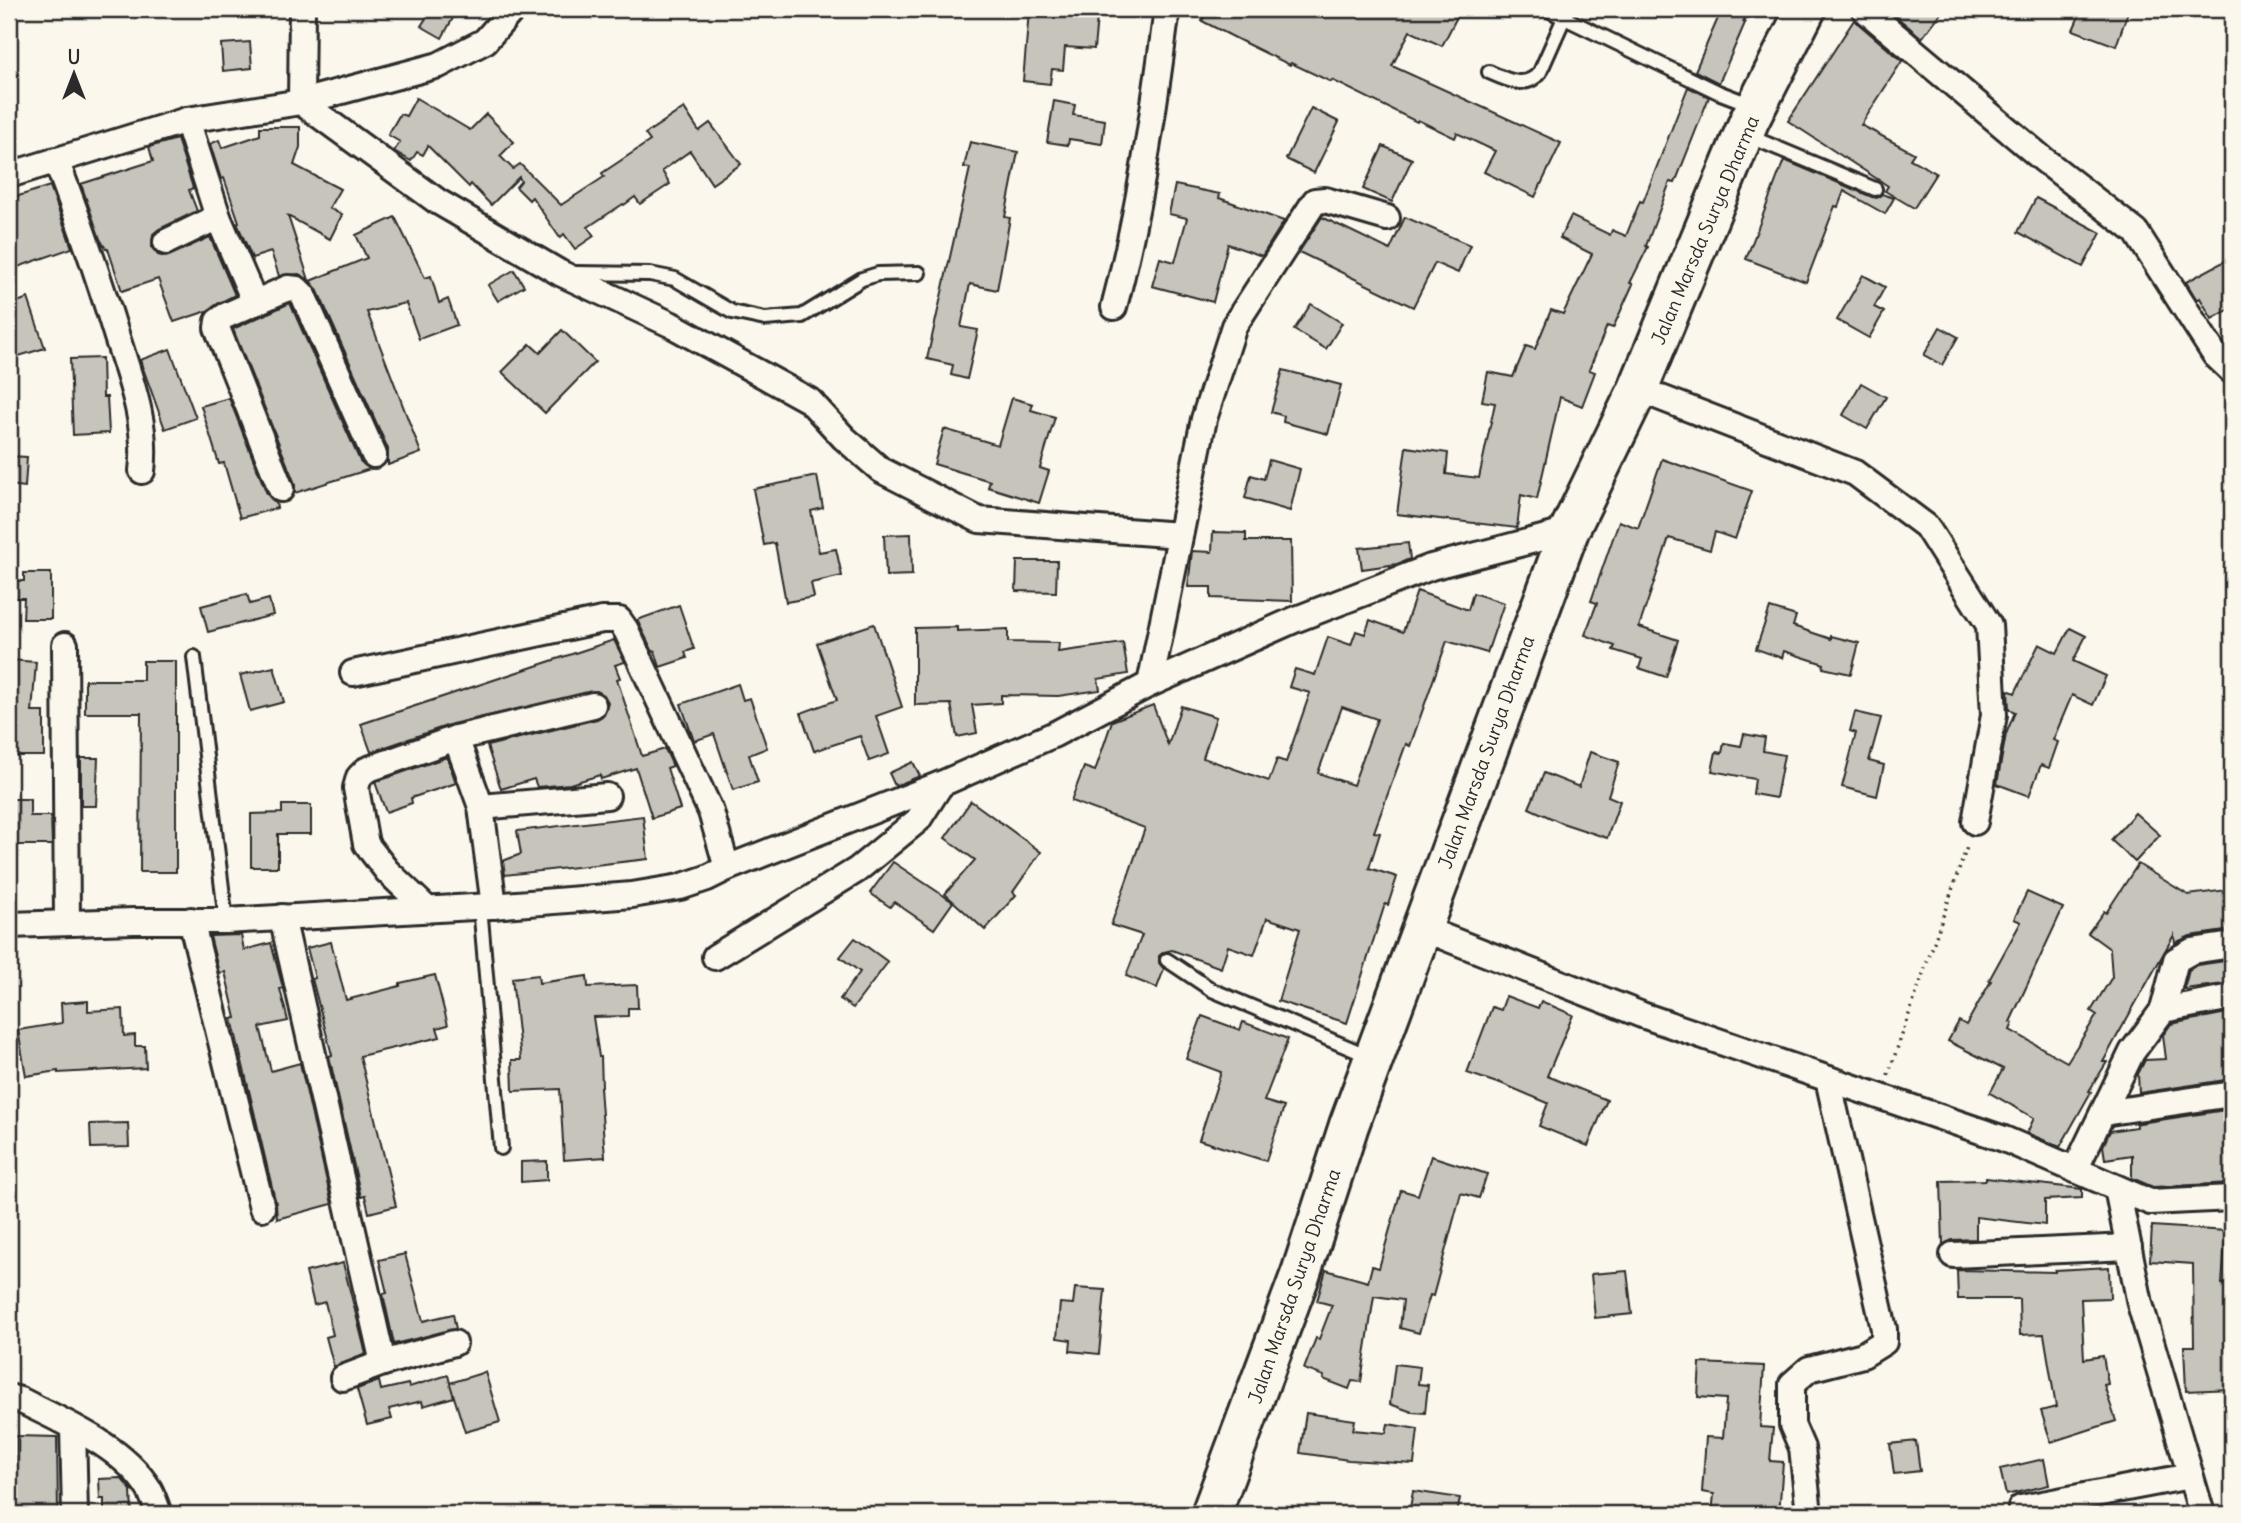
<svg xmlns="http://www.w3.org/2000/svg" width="2241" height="1523" font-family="Delius,sans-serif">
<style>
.building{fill:#c7c4bc;stroke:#2b2b2b;stroke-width:2;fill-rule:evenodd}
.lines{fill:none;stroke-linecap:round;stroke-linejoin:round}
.lane-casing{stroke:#2b2b2b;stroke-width:18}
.street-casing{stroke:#2b2b2b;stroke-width:30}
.highway-casing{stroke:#2b2b2b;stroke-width:44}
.path{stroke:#2b2b2b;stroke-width:3.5;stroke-dasharray:2 5;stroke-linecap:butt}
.lane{stroke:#fbf7ec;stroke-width:12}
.street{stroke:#fbf7ec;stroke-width:24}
.highway{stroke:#fbf7ec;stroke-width:38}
.labels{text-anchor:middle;stroke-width:5;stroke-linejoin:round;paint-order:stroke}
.street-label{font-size:19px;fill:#2b2b2b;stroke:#fbf7ec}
</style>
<rect width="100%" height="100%" fill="#fbf7ec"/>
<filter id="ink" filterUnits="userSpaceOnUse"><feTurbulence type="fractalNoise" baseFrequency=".0143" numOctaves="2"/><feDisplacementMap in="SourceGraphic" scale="14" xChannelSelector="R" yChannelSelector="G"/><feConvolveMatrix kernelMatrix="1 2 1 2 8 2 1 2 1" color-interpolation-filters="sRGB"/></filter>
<g filter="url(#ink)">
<!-- building -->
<g class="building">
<polygon points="432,9 458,9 442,38 421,26"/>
<polygon points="1208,9 1461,9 1442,46 1410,31 1392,66 1561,143 1535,197 1484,172 1495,151 1457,133 1455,138 1418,120 1417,122 1332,80 1331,82 1291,63 1290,65 1247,44 1202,21"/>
<polygon points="1722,9 1749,9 1743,22 1745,23 1719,83 1695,71"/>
<polygon points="1887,9 1944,9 1922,38"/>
<polygon points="2082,9 2129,9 2116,46 2073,30"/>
<polygon points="1029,11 1097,17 1094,49 1065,47 1063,70 1052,69 1050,84 1023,81"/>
<polygon points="1854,20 1902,61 1861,125 1914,153 1910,159 1936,173 1914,208 1885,191 1888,186 1788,121"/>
<polygon points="250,42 252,68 223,71 221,44"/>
<polygon points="1688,87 1709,97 1675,183 1670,182 1646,246 1648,247 1630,283 1633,284 1613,328 1607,326 1589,370 1595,372 1582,406 1560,397 1537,499 1521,495 1517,528 1397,514 1406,447 1448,453 1446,474 1479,478 1495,403 1482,401 1488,372 1513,377 1526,346 1535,349 1551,310 1563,314 1592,254 1560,238 1571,216 1610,235 1612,230 1626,236 1640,201 1643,202"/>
<polygon points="416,98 470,130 486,114 514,142 500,156 513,169 520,164 561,205 604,177 602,173 650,141 645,134 684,108 699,131 710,123 741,164 712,184 690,151 662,171 670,184 640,204 635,197 624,205 623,204 588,227 594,236 575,249 564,234 560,238 532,197 529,200 516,187 521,181 519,177 491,205 471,184 469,187 428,146 423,155 417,152 411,161 394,151 400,142 388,135 400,114 406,116"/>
<polygon points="1054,101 1075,105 1073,115 1105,120 1102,144 1069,139 1068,145 1047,142"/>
<polygon points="1311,108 1339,122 1314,173 1286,159"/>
<polygon points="260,127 300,127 300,147 294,165 340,189 329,208 342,215 330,239 288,216 309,280 299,274 279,276 271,252 252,258 237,223 239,222 224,178 221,179 210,144 219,140 222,148 260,135"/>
<polygon points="177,139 193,188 189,190 197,211 159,229 153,234 152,248 158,255 166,257 210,237 235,295 219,303 207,311 174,322 158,279 122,291 108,249 106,249 100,239 81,184 153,161 149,147"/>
<polygon points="970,142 1018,152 1005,217 1010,218 997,290 970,284 961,327 978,330 967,379 951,375 953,365 927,359 970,168 964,167"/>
<polygon points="1383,146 1412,159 1392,202 1363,189"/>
<polygon points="1784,160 1872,197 1877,198 1882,194 1894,198 1885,214 1844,191 1838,207 1835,206 1806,282 1746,259"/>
<polygon points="1175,185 1220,194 1219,198 1284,221 1262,256 1228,244 1213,302 1152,286 1160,258 1175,262 1187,218 1169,214"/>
<polygon points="50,186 72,248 9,270 9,199"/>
<polygon points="2036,198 2101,233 2083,267 2018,232"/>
<polygon points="395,217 425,278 431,276 439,303 448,299 457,325 419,339 406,303 367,312 421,453 388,465 388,449 317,289 310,281 367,258 356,235"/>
<polygon points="1322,217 1390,250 1405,217 1470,245 1458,273 1435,263 1413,307 1299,252"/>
<polygon points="2225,261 2232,275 2232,308 2212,319 2200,298 2197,300 2186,282"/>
<polygon points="514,270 524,286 498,301 488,285"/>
<polygon points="1863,275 1885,287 1874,307 1884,312 1869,338 1837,320"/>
<polygon points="28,298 45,348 9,359 9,305"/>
<polygon points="290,303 360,461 370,469 295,493 295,484 233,329"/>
<polygon points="1311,304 1342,323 1326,349 1294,330"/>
<polygon points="1940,327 1958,337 1942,365 1924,355"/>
<polygon points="562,330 595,362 545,413 502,372 530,344 540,353"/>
<polygon points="170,349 196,418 165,429 140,360"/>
<polygon points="102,358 103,397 107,397 109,433 73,435 70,359"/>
<polygon points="1283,370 1341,385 1328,434 1283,422 1284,416 1271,412"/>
<polygon points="1861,383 1886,397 1867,429 1843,415"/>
<polygon points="229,398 267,494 276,503 277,508 240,518 224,463 219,464 201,406"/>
<polygon points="1012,398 1033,404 1031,410 1055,417 1040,468 1049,471 1039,503 988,487 990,481 934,464 944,429 998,445"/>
<polygon points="9,456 27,457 25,487 9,485"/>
<polygon points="1662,459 1752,491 1735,539 1715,532 1710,550 1669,538 1639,627 1678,640 1666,677 1639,668 1642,659 1613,650 1615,646 1585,635 1597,603 1591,601 1619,521 1638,528"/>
<polygon points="1269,460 1300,469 1290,511 1245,498 1251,475 1264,479"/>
<polygon points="817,476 823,508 811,511 819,552 836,549 842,576 811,583 814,597 786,602 775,543 764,545 753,489"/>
<polygon points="1213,532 1246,533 1246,541 1291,541 1292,601 1211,598 1211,587 1188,587 1192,551 1212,552"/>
<polygon points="911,534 912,575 886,576 884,535"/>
<polygon points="1408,543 1410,559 1397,564 1362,569 1359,548"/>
<polygon points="1017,561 1057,561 1056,592 1016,591"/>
<polygon points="24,573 51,573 51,619 23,619 24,598 11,598 11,581 24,581"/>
<path d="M1417,591L1468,610L1473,593L1504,603L1487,653L1447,641L1410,746L1406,744L1374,832L1380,833L1369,868L1397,877L1388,905L1385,904L1347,1023L1278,1001L1300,929L1267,918L1254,955L1228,946L1221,968L1172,950L1164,952L1159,956V963L1164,969L1157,988L1126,976L1142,935L1111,925L1145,828L1071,801L1084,767L1095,771L1112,721L1153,705L1168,745L1181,706L1216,717L1203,758L1269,781L1277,759L1286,762L1310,693L1289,687L1295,669L1315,675L1328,637L1351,645L1356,631L1365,634L1370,620L1403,632ZM1342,707L1377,719L1353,785L1318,773Z"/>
<polygon points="247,594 250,604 269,599 273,615 208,632 201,606"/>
<polygon points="679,605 694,649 685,652 687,658 660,667 655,651 653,652 637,620"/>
<polygon points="1770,608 1796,616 1793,626 1831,639 1831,636 1859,643 1851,674 1823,668 1824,664 1784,651 1782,658 1756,649"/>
<polygon points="874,624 902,707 876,716 889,754 869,761 860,736 814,751 801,713 837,700 817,643"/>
<polygon points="957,627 957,631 1008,629 1008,642 1059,643 1058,652 1123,643 1128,674 1098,679 1100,690 1058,696 1001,695 1001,703 972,705 977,733 957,737 951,704 915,705 915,628"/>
<polygon points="2070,628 2086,636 2073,661 2106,676 2093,705 2072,695 2053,740 2058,742 2049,768 2041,765 2029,796 1997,784 2006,734 2015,712 2009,709 2008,690 2015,693 2039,644 2057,653"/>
<polygon points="614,640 625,662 615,665 620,678 617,679 642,756 665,749 673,766 667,768 680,809 652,818 636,768 601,779 600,775 570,784 537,787 534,779 501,789 487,746 597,719 604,715 608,702 604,695 597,691 452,724 371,752 361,724"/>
<polygon points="9,660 36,662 32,712 44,712 44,756 11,756 12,704 9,704"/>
<polygon points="143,661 176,661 176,872 140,872 141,713 85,713 85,680 143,680"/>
<polygon points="274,667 284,702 250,711 240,675"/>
<polygon points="738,684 743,700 750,698 767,748 749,755 758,782 733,790 714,734 694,741 681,704"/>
<polygon points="1855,712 1881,718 1869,761 1884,765 1877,796 1842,787 1856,733 1850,731"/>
<polygon points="1744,734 1765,738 1763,751 1784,755 1776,798 1753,794 1755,779 1712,771 1716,752 1722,753 1724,743 1741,746"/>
<polygon points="1590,752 1619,762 1608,796 1620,801 1607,838 1562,823 1529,808 1544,773 1579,787"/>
<polygon points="447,757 456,783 411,798 412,803 386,812 375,782"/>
<polygon points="81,758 98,758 96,806 81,806"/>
<polygon points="913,762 920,776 895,786 889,773"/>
<polygon points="9,799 30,799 30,816 51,816 52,845 9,845"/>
<polygon points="971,801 1041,852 1013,892 1016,895 985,930 945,894 975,860 945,838"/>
<polygon points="282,805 311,805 311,834 278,834 278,867 251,867 251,814 282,813"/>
<polygon points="2135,813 2160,835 2135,862 2111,840"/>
<polygon points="643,816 648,859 505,875 503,861 521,854 517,831"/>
<polygon points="893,862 953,902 934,929 894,902 890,907 870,893"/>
<polygon points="2138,864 2188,895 2227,890 2232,930 2190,936 2175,943 2174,935 2116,1038 2103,1062 2107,1062 2089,1091 2091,1092 2060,1147 2027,1133 2034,1118 1990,1093 2003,1069 1948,1041 1959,1021 1966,1025 1991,981 1989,980 2021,922 2014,919 2027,892 2063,908 2010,1022 2013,1023 2010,1030 2067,1062 2097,1015 2091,1011 2112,977 2110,949 2088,933 2104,911 2106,913"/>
<polygon points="241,935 244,950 271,943 283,988 280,989 288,1021 260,1027 271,1071 300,1063 332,1204 277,1219 276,1204 232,1019 236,1018 225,972 219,973 210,936"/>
<polygon points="855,938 888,962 853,1008 840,999 860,972 840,957"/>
<polygon points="331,942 346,1000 400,986 400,983 435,975 448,1025 437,1028 440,1037 360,1056 396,1206 369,1213 365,1196 361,1197 329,1056 332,1055 312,979 315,978 307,948"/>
<polygon points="2232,960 2232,983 2184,989 2189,970 2197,965"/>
<polygon points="538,975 539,983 587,976 588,987 637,985 638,1008 628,1008 628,1016 593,1017 599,1057 601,1057 602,1087 600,1087 605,1157 564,1160 560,1089 513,1091 512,1060 521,1060 512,978"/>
<polygon points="1506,996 1538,1008 1541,1001 1573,1015 1547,1076 1607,1100 1588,1146 1539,1126 1548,1103 1498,1082 1497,1083 1467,1073 1492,1007 1501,1010"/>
<polygon points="88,1001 88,1011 123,1009 124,1036 135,1035 135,1046 145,1046 146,1068 58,1073 58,1071 26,1076 18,1030 62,1023 61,1003"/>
<polygon points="2232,1012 2232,1079 2139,1093 2138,1074 2145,1060 2166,1059 2163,1035 2171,1024"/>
<polygon points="1202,1016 1240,1030 1243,1022 1288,1039 1264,1101 1284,1107 1266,1161 1199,1140 1221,1072 1186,1059"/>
<polygon points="2232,1109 2232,1183 2153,1187 2132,1178 2132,1155 2105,1159 2103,1146 2110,1131 2136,1127 2136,1124 2140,1123"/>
<polygon points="128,1123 129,1147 91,1148 90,1124"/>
<polygon points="1431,1156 1487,1174 1479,1198 1461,1193 1433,1296 1430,1295 1419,1333 1400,1328 1403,1300 1374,1296 1361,1382 1352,1381 1349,1389 1323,1379 1324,1376 1304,1369 1316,1338 1319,1339 1332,1305 1317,1301 1326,1270 1368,1282 1372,1266 1379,1268 1401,1190 1418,1195"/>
<polygon points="547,1161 547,1180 521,1182 521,1162"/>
<polygon points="1986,1178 2082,1189 2082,1198 2045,1200 2045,1225 1976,1217 1976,1239 1952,1240 1943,1245 1941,1181 1986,1180"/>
<polygon points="2152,1226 2226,1231 2222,1284 2232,1284 2232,1389 2186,1391 2184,1346 2194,1346 2193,1264 2150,1261"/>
<polygon points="405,1254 423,1321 453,1314 456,1329 394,1344 383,1294 387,1293 379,1260"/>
<polygon points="343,1263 366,1354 334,1367 326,1337 333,1335 325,1302 314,1305 306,1272"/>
<polygon points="2109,1267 2110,1298 2081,1299 2084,1359 2103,1356 2108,1384 2104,1385 2116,1421 2051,1442 2041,1411 2056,1407 2044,1334 2020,1335 2019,1299 1958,1299 1957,1270 2055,1272 2055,1270"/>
<polygon points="1627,1271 1632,1314 1595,1318 1591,1274"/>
<polygon points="1075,1288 1105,1290 1099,1354 1070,1351 1071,1340 1057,1338 1060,1303 1073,1304"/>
<polygon points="1700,1363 1764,1366 1760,1427 1773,1428 1770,1461 1783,1462 1779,1514 1712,1514 1714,1494 1702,1492 1706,1437 1723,1438 1726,1399 1698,1397"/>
<polygon points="1395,1364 1420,1367 1418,1384 1428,1385 1425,1413 1412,1412 1390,1404"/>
<polygon points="485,1372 500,1422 465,1432 450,1384 454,1397 423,1406 422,1401 389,1409 392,1419 367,1425 357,1389 379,1381 381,1390 408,1384 409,1387 448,1375 450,1383"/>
<polygon points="1306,1413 1355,1420 1353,1430 1386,1433 1388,1424 1418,1429 1414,1464 1349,1460 1300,1453"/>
<polygon points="16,1436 57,1437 58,1514 19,1514 19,1509 9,1509 9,1488 16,1488"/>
<polygon points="1916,1441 1920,1471 1894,1474 1890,1444"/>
<polygon points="2044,1459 2049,1485 2006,1495 2000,1469"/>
<polygon points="121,1478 131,1490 132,1514 104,1514 104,1499 100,1499 99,1479"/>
<polygon points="1413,1491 1460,1498 1457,1514 1409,1514"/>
</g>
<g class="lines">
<defs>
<g id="lane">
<polyline points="1546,9 1718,92 1752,105"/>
<path d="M1489,72C1507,80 1526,90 1540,72L1568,9"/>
<polyline points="1746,135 1875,189"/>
<polyline points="574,273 650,274 675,279 732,312 765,319 802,316 862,279 878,274 919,273"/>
<polyline points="194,657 226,921"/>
<polyline points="480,906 501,1148"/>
<polyline points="1167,960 1212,990 1371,1057"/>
</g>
<g id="street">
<polyline points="1864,9 2044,160 2136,232 2215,355 2232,371"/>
<polyline points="301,102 437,201 560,273 670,324 810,401 844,438 881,470 979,520 1180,535"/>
<polyline points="301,102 302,9"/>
<polyline points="187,120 218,217 255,303"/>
<path d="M56,160C78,218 98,275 116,334C130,379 148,423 142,471"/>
<polyline points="9,175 187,120 301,102 439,65 485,41 513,9"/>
<polyline points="166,242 218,217"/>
<path d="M1114,307C1140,209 1154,109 1167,9"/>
<polyline points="1638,389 1855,473 1926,526 1989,625 1994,715 1975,822"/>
<polyline points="281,489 217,328 218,321 225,316 288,288 297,289 303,295 374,455"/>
<polyline points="65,645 67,923"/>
<polyline points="353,673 602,620 619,620 626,630 711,812 727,868"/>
<polyline points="1150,684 1204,419 1234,326 1315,201 1325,200 1387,218"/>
<polyline points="456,738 481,807 494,906"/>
<polyline points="481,807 607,796"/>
<polyline points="427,909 387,871 366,844 356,788 359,777 366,770 456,738 593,705"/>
<polyline points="282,917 383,1363"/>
<polyline points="191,920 262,1208"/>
<polyline points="9,925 134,921 226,921 491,906 632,895 680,887 707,878 727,868 941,784 1055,734 1150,684 1294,620 1431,567 1569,531"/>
<polyline points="1421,928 1642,1015 2004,1139 2150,1202 2232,1198"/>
<polyline points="715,957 857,870 918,820 941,784"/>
<polyline points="2163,1010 2176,960 2192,951 2232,945"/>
<polyline points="2103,1113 2232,1094"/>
<polyline points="2075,1170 2132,1052 2163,1010 2232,997"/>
<polyline points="2117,1188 2140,1304 2202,1514"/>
<polyline points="1953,1255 2129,1247"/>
<polyline points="343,1378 383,1363 454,1343"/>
<path d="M9,1397L20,1400C63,1422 123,1446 149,1489C153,1496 156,1506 159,1514"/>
<polyline points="73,1427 75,1514"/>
<polyline points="2021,1508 2190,1476"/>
<polyline points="1809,1514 1802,1448 1792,1425 1792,1384 1809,1369 1863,1355 1884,1342 1884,1329 1828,1079"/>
</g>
<polyline id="highway" points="1211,1514 1301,1273 1349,1125 1569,531 1638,389 1749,121 1806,9"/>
</defs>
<!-- lane casing -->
<use href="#lane" class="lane-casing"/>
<!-- street casing -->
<use href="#street" class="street-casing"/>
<!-- highway casing -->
<use href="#highway" class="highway-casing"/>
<!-- path -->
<polyline class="path" points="1888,1075 1968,844"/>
<!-- lane -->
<use href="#lane" class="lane"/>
<!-- street -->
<use href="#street" class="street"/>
<!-- highway -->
<use href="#highway" class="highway"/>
</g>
</g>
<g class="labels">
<!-- street labels -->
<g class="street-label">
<text transform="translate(1705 230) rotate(-67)" y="7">Jalan Marsda Surya Dharma</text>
<text transform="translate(1486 752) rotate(-70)" y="7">Jalan Marsda Surya Dharma</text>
<text transform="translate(1294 1286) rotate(-71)" y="7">Jalan Marsda Surya Dharma</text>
</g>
</g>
<!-- margin -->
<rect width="2241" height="1523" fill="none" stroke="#fbf7ec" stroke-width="35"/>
<rect x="18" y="18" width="2206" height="1488" fill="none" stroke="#2b2b2b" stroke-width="2.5" filter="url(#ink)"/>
<!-- north arrow -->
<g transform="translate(74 74)" stroke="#fbf7ec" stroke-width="5" paint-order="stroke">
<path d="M0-5L12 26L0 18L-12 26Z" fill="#2b2b2b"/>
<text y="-10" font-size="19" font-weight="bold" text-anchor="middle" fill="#2b2b2b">U</text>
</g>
</svg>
